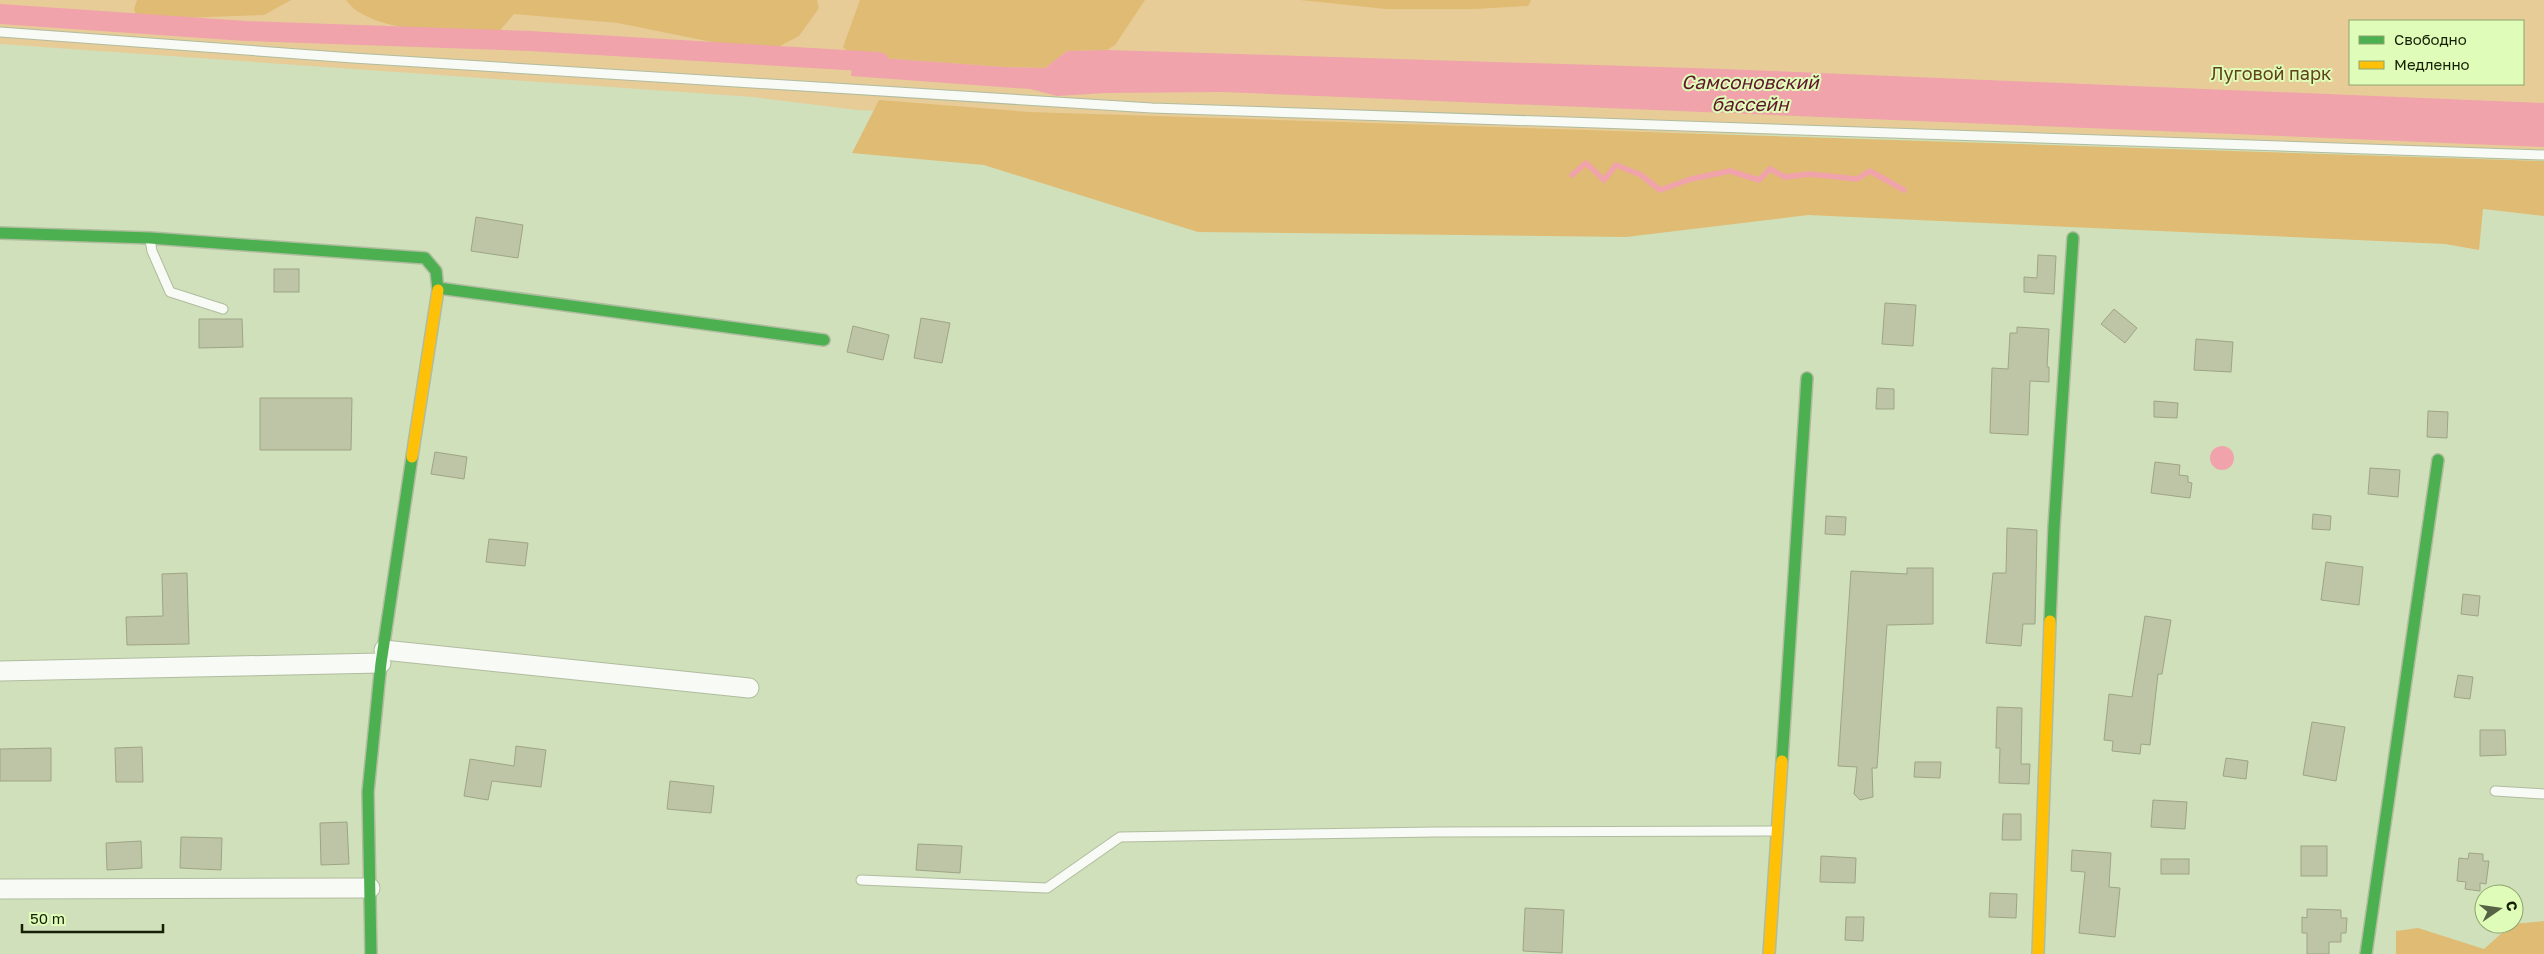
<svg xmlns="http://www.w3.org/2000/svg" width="2544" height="954" font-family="'Golos Text',sans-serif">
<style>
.green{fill:#e7cc98;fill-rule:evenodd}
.forest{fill:#dfbb74}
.water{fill:#f0a3aa}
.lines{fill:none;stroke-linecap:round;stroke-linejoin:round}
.stream{stroke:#f0a3aa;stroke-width:5.5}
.canal{stroke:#f0a3aa;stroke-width:20}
.building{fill:#bec4a6;stroke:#9ea586}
.lane-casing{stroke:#b0bc9f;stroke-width:11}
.street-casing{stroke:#b0bc9f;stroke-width:21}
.fast-casing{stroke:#b0bc9f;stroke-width:14}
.slow-casing{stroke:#b0bc9f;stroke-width:14}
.lane{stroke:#f8faf5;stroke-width:9}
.street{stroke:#f8faf5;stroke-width:19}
.fast{stroke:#4caf50;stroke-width:11}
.slow{stroke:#ffc107;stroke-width:11}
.labels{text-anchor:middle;stroke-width:4;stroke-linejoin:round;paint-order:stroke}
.park-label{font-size:18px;fill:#62411b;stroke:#dffdb8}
.water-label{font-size:19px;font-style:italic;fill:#5f162c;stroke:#dffdb8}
</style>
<rect width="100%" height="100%" fill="#d0e0ba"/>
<!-- green -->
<path class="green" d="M0,0H2544V158L1796,135L1137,121L857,110L753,97L0,44ZM2350,21H2523V84H2350Z"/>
<!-- forest -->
<g class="forest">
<polygon points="137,0 291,0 264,15 181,18 137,17 134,9"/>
<path d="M346,0H817L819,8L799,36L780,46L756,51L618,23L514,14L496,35C457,32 369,34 346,0Z"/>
<polygon points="860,0 1145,0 1115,45 1107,50 1067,51 1045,68 1004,67 853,56 843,47"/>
<polygon points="1300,0 1531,0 1528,6 1475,9 1386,9"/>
<polygon points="879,100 1030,112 2544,161 2544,216 2483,209 2479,250 2445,244 1808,215 1626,237 1198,232 984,165 852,153"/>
<polygon points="2544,921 2544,954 2396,954 2396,931 2418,928 2484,949 2512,924"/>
</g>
<!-- water -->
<g class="water">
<polygon points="1107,50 1723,69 2544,103 2544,147 1222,92 1105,93 1057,96 1030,89 851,76 853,56 1004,67 1045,68 1067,51"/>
<circle cx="2222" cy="458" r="12"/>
</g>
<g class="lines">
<!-- stream -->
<polyline class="stream" points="1572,175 1586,163 1604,180 1616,165 1641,175 1660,190 1691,179 1730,171 1759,180 1770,169 1785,177 1809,174 1857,179 1870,171 1904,190"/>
<!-- canal -->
<polyline class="canal" points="0,14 246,31 530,41 879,62"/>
</g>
<!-- building -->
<g class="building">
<polygon points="476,217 523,225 518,258 471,251"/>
<polygon points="2038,255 2056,256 2054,294 2024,292 2024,277 2037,278"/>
<rect x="274" y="269" width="25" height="23"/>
<polygon points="1885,303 1916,305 1913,346 1882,344"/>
<polygon points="2114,309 2137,328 2125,343 2101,324"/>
<polygon points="921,318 950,323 942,363 914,358"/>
<polygon points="199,319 242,319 243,347 199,348"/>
<polygon points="853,326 889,335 883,360 847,352"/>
<polygon points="2017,327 2049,329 2047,367 2049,367 2049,382 2030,381 2028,435 1990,433 1992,368 2008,369 2010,333 2017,333"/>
<polygon points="2196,339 2233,342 2231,372 2194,370"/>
<polygon points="1877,388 1894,389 1894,409 1876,409"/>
<polygon points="260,398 352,398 351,450 260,450"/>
<polygon points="2154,401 2178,403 2177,418 2154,417"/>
<polygon points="2428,411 2448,412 2447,438 2427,437"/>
<polygon points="435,452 467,457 464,479 431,474"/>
<polygon points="2155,462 2180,465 2179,475 2188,476 2188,482 2192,483 2190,498 2151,493"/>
<polygon points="2370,468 2400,470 2398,497 2368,494"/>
<polygon points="2313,514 2331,516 2330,530 2312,529"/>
<polygon points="1826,516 1846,517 1845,535 1825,534"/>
<polygon points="2007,528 2037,530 2035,624 2023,624 2021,646 1986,643 1993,573 2006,573"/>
<polygon points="489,539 528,543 525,566 486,562"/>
<polygon points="2326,562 2363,567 2359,605 2321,600"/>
<polygon points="1907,568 1933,568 1933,624 1887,625 1877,768 1872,768 1873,797 1860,800 1854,794 1857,767 1838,766 1851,571 1907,574"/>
<polygon points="187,573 189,644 127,645 126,617 163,616 162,574"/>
<polygon points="2463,594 2480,596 2478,616 2461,614"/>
<polygon points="2145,616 2171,620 2162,674 2158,674 2150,745 2141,744 2140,754 2112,751 2113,741 2104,740 2109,694 2132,697"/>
<polygon points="2458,675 2473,677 2470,699 2454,697"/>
<polygon points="1997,707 2022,708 2021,764 2030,764 2029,784 1999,783 2000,748 1996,748"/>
<polygon points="2312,722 2345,727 2336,781 2303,775"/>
<polygon points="2480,730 2505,730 2506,755 2480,756"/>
<polygon points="516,746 546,750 541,787 492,781 488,800 464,796 470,759 514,766"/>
<polygon points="142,747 143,782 116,782 115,748"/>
<polygon points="51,748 51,781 0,781 0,749"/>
<polygon points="2226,758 2248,761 2246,779 2223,776"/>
<polygon points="1915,762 1941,762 1940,778 1914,777"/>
<polygon points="670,781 714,786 711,813 667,809"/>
<polygon points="2153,800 2187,802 2185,829 2151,827"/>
<polygon points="2003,814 2021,814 2021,840 2002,840"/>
<polygon points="347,822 349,864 321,865 320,823"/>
<polygon points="181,837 222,838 221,870 180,868"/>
<polygon points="141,841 142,868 107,870 106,843"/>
<polygon points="918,844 962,846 960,873 916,870"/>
<rect x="2301" y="846" width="26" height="30"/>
<polygon points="2072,850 2111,853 2109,887 2120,888 2115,937 2079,933 2085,872 2071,871"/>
<polygon points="2469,853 2483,854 2483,861 2489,861 2486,884 2480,883 2480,891 2465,889 2466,882 2457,881 2459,858 2468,859"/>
<polygon points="1821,856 1856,858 1855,883 1820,882"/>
<rect x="2161" y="859" width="28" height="15"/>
<polygon points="1990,893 2017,894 2016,918 1989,917"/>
<polygon points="1525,908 1564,910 1562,953 1523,951"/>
<polygon points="2307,909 2341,910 2341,918 2347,918 2346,933 2341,933 2341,942 2329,942 2329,954 2307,954 2307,933 2302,933 2302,917 2307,918"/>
<polygon points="1846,917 1864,917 1863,941 1845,940"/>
</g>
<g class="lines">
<defs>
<g id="lane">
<polyline points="0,32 353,58 1152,108 2544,155"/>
<polyline points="150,240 152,251 170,292 223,309"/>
<polyline points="2495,791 2544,794"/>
<polyline points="861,880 1047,888 1120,837 1435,832 1774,831"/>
</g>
<g id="street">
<polyline points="384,650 749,688"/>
<polyline points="0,671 381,663"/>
<polyline points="0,889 370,888"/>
</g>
<g id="fast">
<polyline points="0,233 150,238 425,258 436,271 438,290"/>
<polyline points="438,288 824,340"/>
<polyline points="2050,621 2054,527 2073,238"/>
<polyline points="1782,761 1807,378"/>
<polyline points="371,954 368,792 381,663 412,457"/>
<polyline points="2366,954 2438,460"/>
</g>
<g id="slow">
<polyline points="412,457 438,290"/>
<polyline points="1769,954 1782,761"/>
<polyline points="2038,954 2050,621"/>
</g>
</defs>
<!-- lane casing -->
<use href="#lane" class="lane-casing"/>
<!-- street casing -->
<use href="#street" class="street-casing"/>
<!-- fast casing -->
<use href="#fast" class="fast-casing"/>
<!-- slow casing -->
<use href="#slow" class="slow-casing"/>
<!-- lane -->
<use href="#lane" class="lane"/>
<!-- street -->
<use href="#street" class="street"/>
<!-- fast -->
<use href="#fast" class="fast"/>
<!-- slow -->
<use href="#slow" class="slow"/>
</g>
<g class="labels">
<!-- park labels -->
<g class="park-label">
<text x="2271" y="80">Луговой парк</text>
</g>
<!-- water labels -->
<g class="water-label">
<text x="1750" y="89">Самсоновский<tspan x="1750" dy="22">бассейн</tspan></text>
</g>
</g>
<!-- legend -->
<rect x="2349" y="20" width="175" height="65" fill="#dffdb8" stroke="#8ea470"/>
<rect x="2359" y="36" width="25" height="8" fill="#4caf50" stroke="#8ea470"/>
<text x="2394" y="45" font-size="15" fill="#151f05">Свободно</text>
<rect x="2359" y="61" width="25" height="8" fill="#ffc107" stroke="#8ea470"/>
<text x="2394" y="70" font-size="15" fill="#151f05">Медленно</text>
<!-- north arrow -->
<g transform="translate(2499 909) rotate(77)"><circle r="24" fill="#dffdb8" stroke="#8ea470"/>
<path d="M0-4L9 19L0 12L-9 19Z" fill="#566344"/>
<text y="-8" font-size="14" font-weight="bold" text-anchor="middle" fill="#151f05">С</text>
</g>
<!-- scale -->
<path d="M22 924v8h141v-8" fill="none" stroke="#151f05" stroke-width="2.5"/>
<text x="30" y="924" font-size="15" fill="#151f05" stroke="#dffdb8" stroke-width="4" paint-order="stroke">50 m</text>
</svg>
